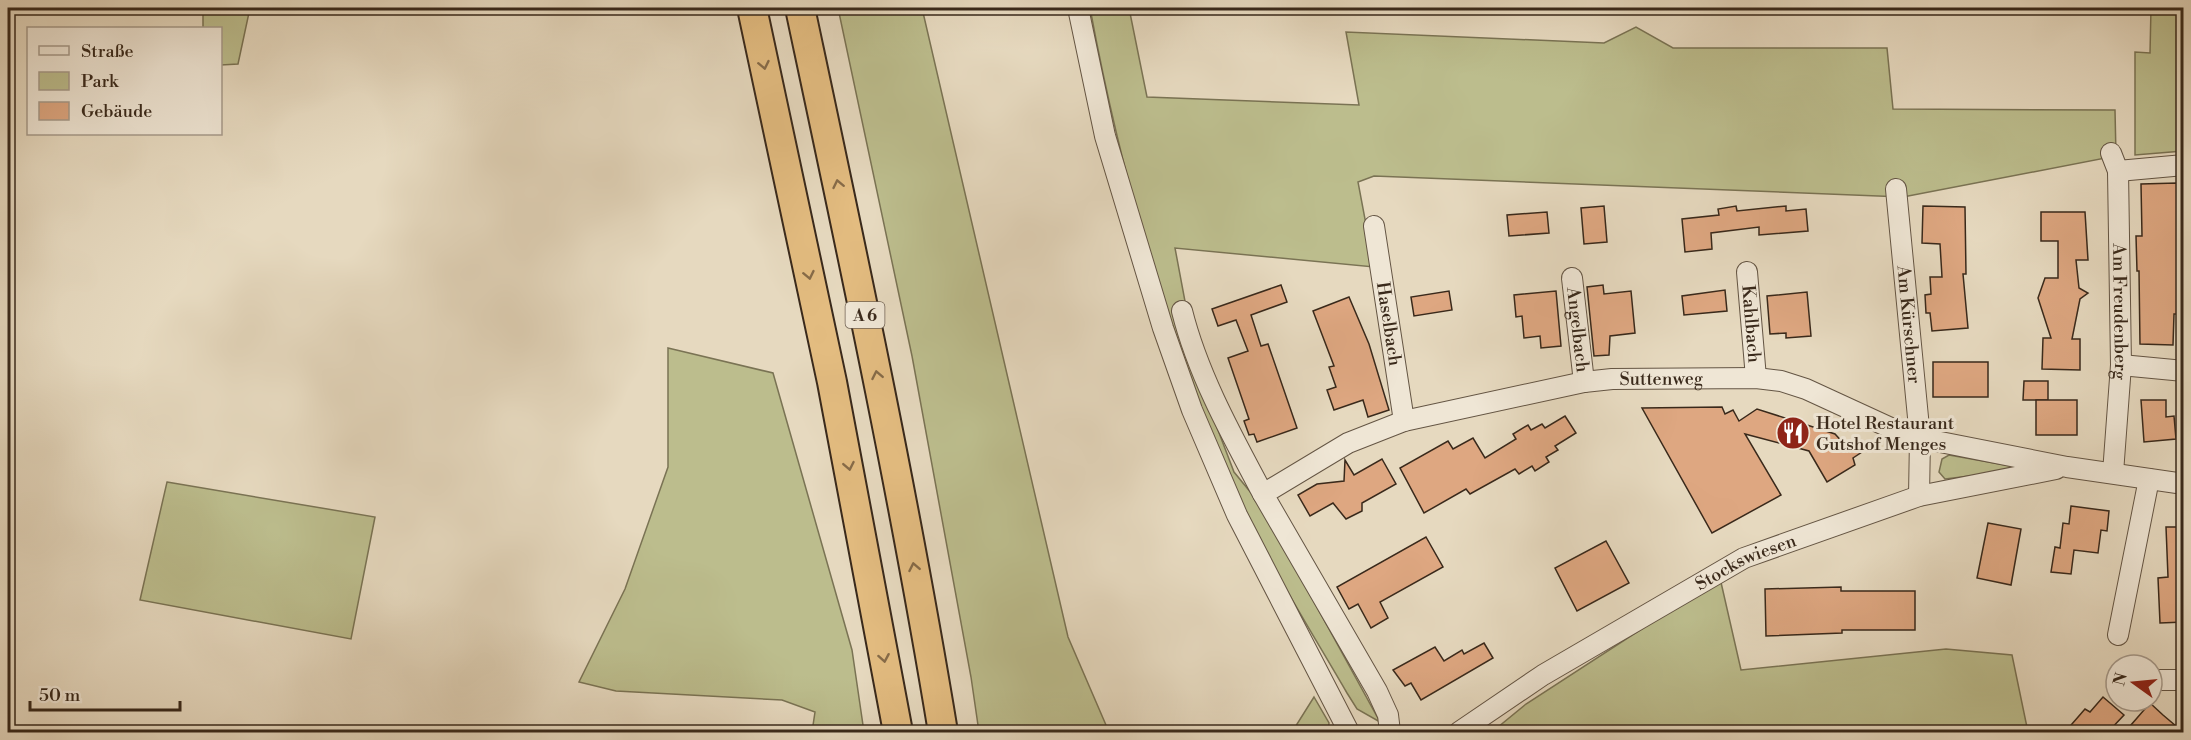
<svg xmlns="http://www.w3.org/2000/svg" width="2191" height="740" font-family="'Libre Bodoni',serif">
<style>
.green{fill:#bcbd8d;stroke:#7a7354;stroke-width:1.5}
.building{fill:#dea781;stroke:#39291b;stroke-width:1.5}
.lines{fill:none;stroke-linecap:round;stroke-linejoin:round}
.minor-casing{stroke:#645544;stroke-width:22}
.highway-casing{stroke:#39291b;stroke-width:32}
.minor{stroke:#efe6d5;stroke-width:20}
.highway{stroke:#e3bc80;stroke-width:28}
.oneway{stroke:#866b48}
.labels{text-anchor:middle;stroke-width:6;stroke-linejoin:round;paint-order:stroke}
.shield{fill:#efe6d5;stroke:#706253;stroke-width:1.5}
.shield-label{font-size:16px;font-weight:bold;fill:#39291b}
.street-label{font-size:18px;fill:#39291b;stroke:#efe6d5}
.poi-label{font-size:18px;fill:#39291b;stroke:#efe6d5;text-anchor:start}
</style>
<rect width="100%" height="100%" fill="#e6d9bf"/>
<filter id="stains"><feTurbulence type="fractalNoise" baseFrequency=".00333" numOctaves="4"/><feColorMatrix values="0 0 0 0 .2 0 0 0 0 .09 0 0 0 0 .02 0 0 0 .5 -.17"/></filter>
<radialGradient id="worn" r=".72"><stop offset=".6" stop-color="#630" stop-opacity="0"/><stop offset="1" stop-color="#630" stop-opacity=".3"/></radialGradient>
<!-- green -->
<g class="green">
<polygon points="203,8 250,8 238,64 221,65 220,28 203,28"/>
<polygon points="838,8 922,8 1068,637 1109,732 979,732 971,677 912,356"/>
<path d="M1090,8H1129L1147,97L1359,105L1346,32L1604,43L1636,27L1673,48H1887L1893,109L2115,110L2116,156L1903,197L1374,176L1358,182L1374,267L1175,248L1187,312L1213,417L1234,472L1261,505L1380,722L1357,709L1347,693C1307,624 1263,555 1231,482C1165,330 1120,170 1090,8Z"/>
<polygon points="2151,8 2183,8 2183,151 2135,155 2135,52 2150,53"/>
<polygon points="668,348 773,373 852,650 864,732 812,732 815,712 782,700 616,691 579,682 625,589 668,467"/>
<polygon points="1949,455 2011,466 2013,468 2011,471 1945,479 1939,472 1942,459"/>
<polygon points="167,482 375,517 351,639 140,600"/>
<polygon points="1720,578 1741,670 1946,649 2012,655 2028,732 1492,732 1526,704"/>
<polygon points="1314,697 1329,723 1328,732 1292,732"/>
</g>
<!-- building -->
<g class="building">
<polygon points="2177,183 2179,314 2174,314 2173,345 2140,344 2139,271 2137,271 2136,236 2142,236 2141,184"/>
<polygon points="1604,206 1607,242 1584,244 1581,208"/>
<polygon points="1736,206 1737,211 1786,206 1786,211 1806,209 1808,231 1759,235 1759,227 1711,233 1712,249 1685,252 1682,219 1719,215 1718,209"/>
<polygon points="1923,206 1965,207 1966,274 1963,274 1968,328 1932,331 1930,313 1926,313 1925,295 1931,294 1930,277 1942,277 1940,244 1922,243"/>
<polygon points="1547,212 1549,233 1509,236 1507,215"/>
<polygon points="2041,212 2085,212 2088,260 2076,260 2079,288 2088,293 2080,299 2072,339 2080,339 2080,370 2042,369 2043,338 2051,338 2038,298 2045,278 2058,278 2058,241 2041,241"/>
<polygon points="1281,285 1287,302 1251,315 1261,346 1268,344 1297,428 1257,442 1254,434 1249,435 1244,421 1249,419 1228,358 1248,351 1236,320 1218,326 1212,309"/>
<polygon points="1603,285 1604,294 1631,291 1635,333 1610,336 1609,355 1594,356 1587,287"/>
<polygon points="1725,290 1727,311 1684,315 1682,296"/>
<polygon points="1449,291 1452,310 1414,316 1411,297"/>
<polygon points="1556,291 1561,346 1541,348 1540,336 1524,338 1522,316 1516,317 1514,295"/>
<polygon points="1807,292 1811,336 1786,338 1786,333 1770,334 1767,296"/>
<polygon points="1349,297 1369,344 1389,410 1368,417 1363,400 1334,410 1327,390 1336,387 1329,367 1334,366 1313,311"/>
<rect x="1933" y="362" width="55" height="35"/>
<polygon points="2024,381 2048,381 2048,400 2023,400"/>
<rect x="2036" y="400" width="41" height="35"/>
<polygon points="2141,400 2166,400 2166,417 2174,416 2176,439 2144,442"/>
<polygon points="1722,407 1725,414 1733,410 1739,421 1757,409 1835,434 1845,445 1865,450 1853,458 1855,465 1827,482 1809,451 1745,434 1781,495 1712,533 1642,408"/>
<polygon points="1565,416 1576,433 1555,446 1558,450 1546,457 1549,462 1535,471 1532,466 1519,474 1515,469 1470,494 1466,489 1424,513 1400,468 1448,441 1453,449 1473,438 1485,458 1516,439 1513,434 1528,425 1531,430 1542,424 1545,428"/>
<polygon points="1382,459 1396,484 1362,503 1362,511 1346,519 1333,503 1310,516 1298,495 1317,484 1344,481 1345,460 1354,475"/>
<polygon points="2071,506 2109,511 2107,531 2101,530 2098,553 2074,550 2071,574 2051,572 2055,547 2060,548 2063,523 2069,524"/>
<polygon points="1988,523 2021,529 2011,585 1977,578"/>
<polygon points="2166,527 2184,527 2184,622 2160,623 2158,578 2168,577"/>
<polygon points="1426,537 1443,567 1380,602 1388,618 1371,628 1358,604 1349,609 1337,587"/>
<polygon points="1606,541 1629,583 1577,611 1555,568"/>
<polygon points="1841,587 1841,591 1915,591 1915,630 1842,630 1842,633 1766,636 1765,589"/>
<polygon points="1484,643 1493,658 1421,700 1411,683 1405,686 1393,670 1435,647 1444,661 1462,650 1464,654"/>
<polygon points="2103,697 2124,715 2108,732 2065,732 2085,709 2090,712"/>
<polygon points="2150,703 2163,715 2183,732 2140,732 2131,725"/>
</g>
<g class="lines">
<defs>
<g id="minor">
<polyline points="1078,8 1105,136 1163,328 1192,410 1237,515 1349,732"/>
<path id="s1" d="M2111,153L2118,171L2121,365L2113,473"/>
<polyline points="2118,171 2184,165"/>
<path id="s2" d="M1896,189L1920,438L1919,496"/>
<path id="s3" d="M1374,226L1404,421"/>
<path id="s4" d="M1747,272L1756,378"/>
<path id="s5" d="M1572,278L1584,382"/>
<path d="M1182,311C1198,375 1232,436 1263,494"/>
<polyline points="2121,365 2184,371"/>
<polyline points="2118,635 2149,479"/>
<polyline points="2160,680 2184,680"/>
<path id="s6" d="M1390,732L1388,715L1377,691L1263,494L1348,443L1404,421L1584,382L1612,379L1756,378L1781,381L1806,389L1893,429L1920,438L2067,467L2184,484"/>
<path id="s7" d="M1459,732L1543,675L1744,558L1919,496L2056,469"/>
</g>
<g id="highway">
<polyline points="752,8 832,382 898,732"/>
<path d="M800,8C851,248 903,489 943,732"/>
</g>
</defs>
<!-- minor casing -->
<use href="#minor" class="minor-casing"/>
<!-- highway casing -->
<use href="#highway" class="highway-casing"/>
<!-- minor -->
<use href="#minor" class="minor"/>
<!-- highway -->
<use href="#highway" class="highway"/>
</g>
<!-- one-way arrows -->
<defs><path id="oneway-chevron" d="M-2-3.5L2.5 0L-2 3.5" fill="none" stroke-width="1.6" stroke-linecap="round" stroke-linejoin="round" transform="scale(1.5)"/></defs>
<g class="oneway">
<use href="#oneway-chevron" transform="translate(764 65) rotate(78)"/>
<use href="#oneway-chevron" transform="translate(838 184) rotate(-102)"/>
<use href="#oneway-chevron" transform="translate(809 275) rotate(78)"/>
<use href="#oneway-chevron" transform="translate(877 375) rotate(-101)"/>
<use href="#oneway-chevron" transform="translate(849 466) rotate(79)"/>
<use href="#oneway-chevron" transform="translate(914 567) rotate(-101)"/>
<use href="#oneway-chevron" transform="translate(884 658) rotate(80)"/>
</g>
<!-- icons -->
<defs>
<symbol id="restaurant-disc" viewBox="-11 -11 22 22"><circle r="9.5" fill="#8f2418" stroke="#efe6d5"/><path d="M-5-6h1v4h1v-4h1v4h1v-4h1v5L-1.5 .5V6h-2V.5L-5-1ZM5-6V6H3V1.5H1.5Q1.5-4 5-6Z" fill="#fff"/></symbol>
</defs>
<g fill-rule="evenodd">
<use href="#restaurant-disc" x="1774" y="414" width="38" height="38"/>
</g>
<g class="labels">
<!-- shield labels -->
<rect class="shield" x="845.5" y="302" width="39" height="26" rx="4.5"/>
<g class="shield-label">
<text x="865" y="321">A 6</text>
</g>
<!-- street labels -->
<g class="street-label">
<text dy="6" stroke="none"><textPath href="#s1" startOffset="160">Am Freudenberg</textPath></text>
<text dy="6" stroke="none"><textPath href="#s3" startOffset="99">Haselbach</textPath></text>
<text dy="6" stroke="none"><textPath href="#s4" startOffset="52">Kahlbach</textPath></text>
<text dy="6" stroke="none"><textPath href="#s2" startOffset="136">Am Kürschner</textPath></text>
<text dy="6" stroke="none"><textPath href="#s5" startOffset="52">Angelbach</textPath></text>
<text dy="6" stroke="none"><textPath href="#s6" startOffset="692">Suttenweg</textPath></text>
<text dy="6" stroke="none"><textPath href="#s7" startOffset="334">Stockswiesen</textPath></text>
</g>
<!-- poi labels -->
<g class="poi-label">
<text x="1816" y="429">Hotel Restaurant<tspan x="1816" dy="21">Gutshof Menges</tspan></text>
</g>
</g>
<!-- margin -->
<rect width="2191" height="740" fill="none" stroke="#e6d9bf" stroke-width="30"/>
<rect x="9" y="9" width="2173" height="722" fill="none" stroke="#39291b" stroke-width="3"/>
<rect x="15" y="15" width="2161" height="710" fill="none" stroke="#39291b" stroke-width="1.5"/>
<!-- legend -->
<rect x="27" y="27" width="195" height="108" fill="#efe6d5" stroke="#a69a8b" stroke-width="1.5"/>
<rect x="39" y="46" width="30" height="9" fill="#efe6d5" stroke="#a69a8b" stroke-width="1.5"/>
<text x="81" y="57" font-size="18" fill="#39291b">Straße</text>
<rect x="39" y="72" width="30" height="18" fill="#bcbd8d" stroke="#a69a8b" stroke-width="1.5"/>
<text x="81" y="87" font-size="18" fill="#39291b">Park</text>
<rect x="39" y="102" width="30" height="18" fill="#dea781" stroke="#a69a8b" stroke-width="1.5"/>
<text x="81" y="117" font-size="18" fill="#39291b">Gebäude</text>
<!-- north arrow -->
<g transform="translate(2134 683) rotate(285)"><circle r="28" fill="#efe6d5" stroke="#a69a8b" stroke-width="1.5"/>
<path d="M0-4.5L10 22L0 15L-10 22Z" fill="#8f2418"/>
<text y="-9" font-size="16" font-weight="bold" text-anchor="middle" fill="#39291b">N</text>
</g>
<!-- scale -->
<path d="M30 701v9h150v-9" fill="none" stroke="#39291b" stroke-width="3"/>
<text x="39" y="701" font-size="18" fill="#39291b" stroke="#efe6d5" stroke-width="4.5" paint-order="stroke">50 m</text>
<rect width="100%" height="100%" filter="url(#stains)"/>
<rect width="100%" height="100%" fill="url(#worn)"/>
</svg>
